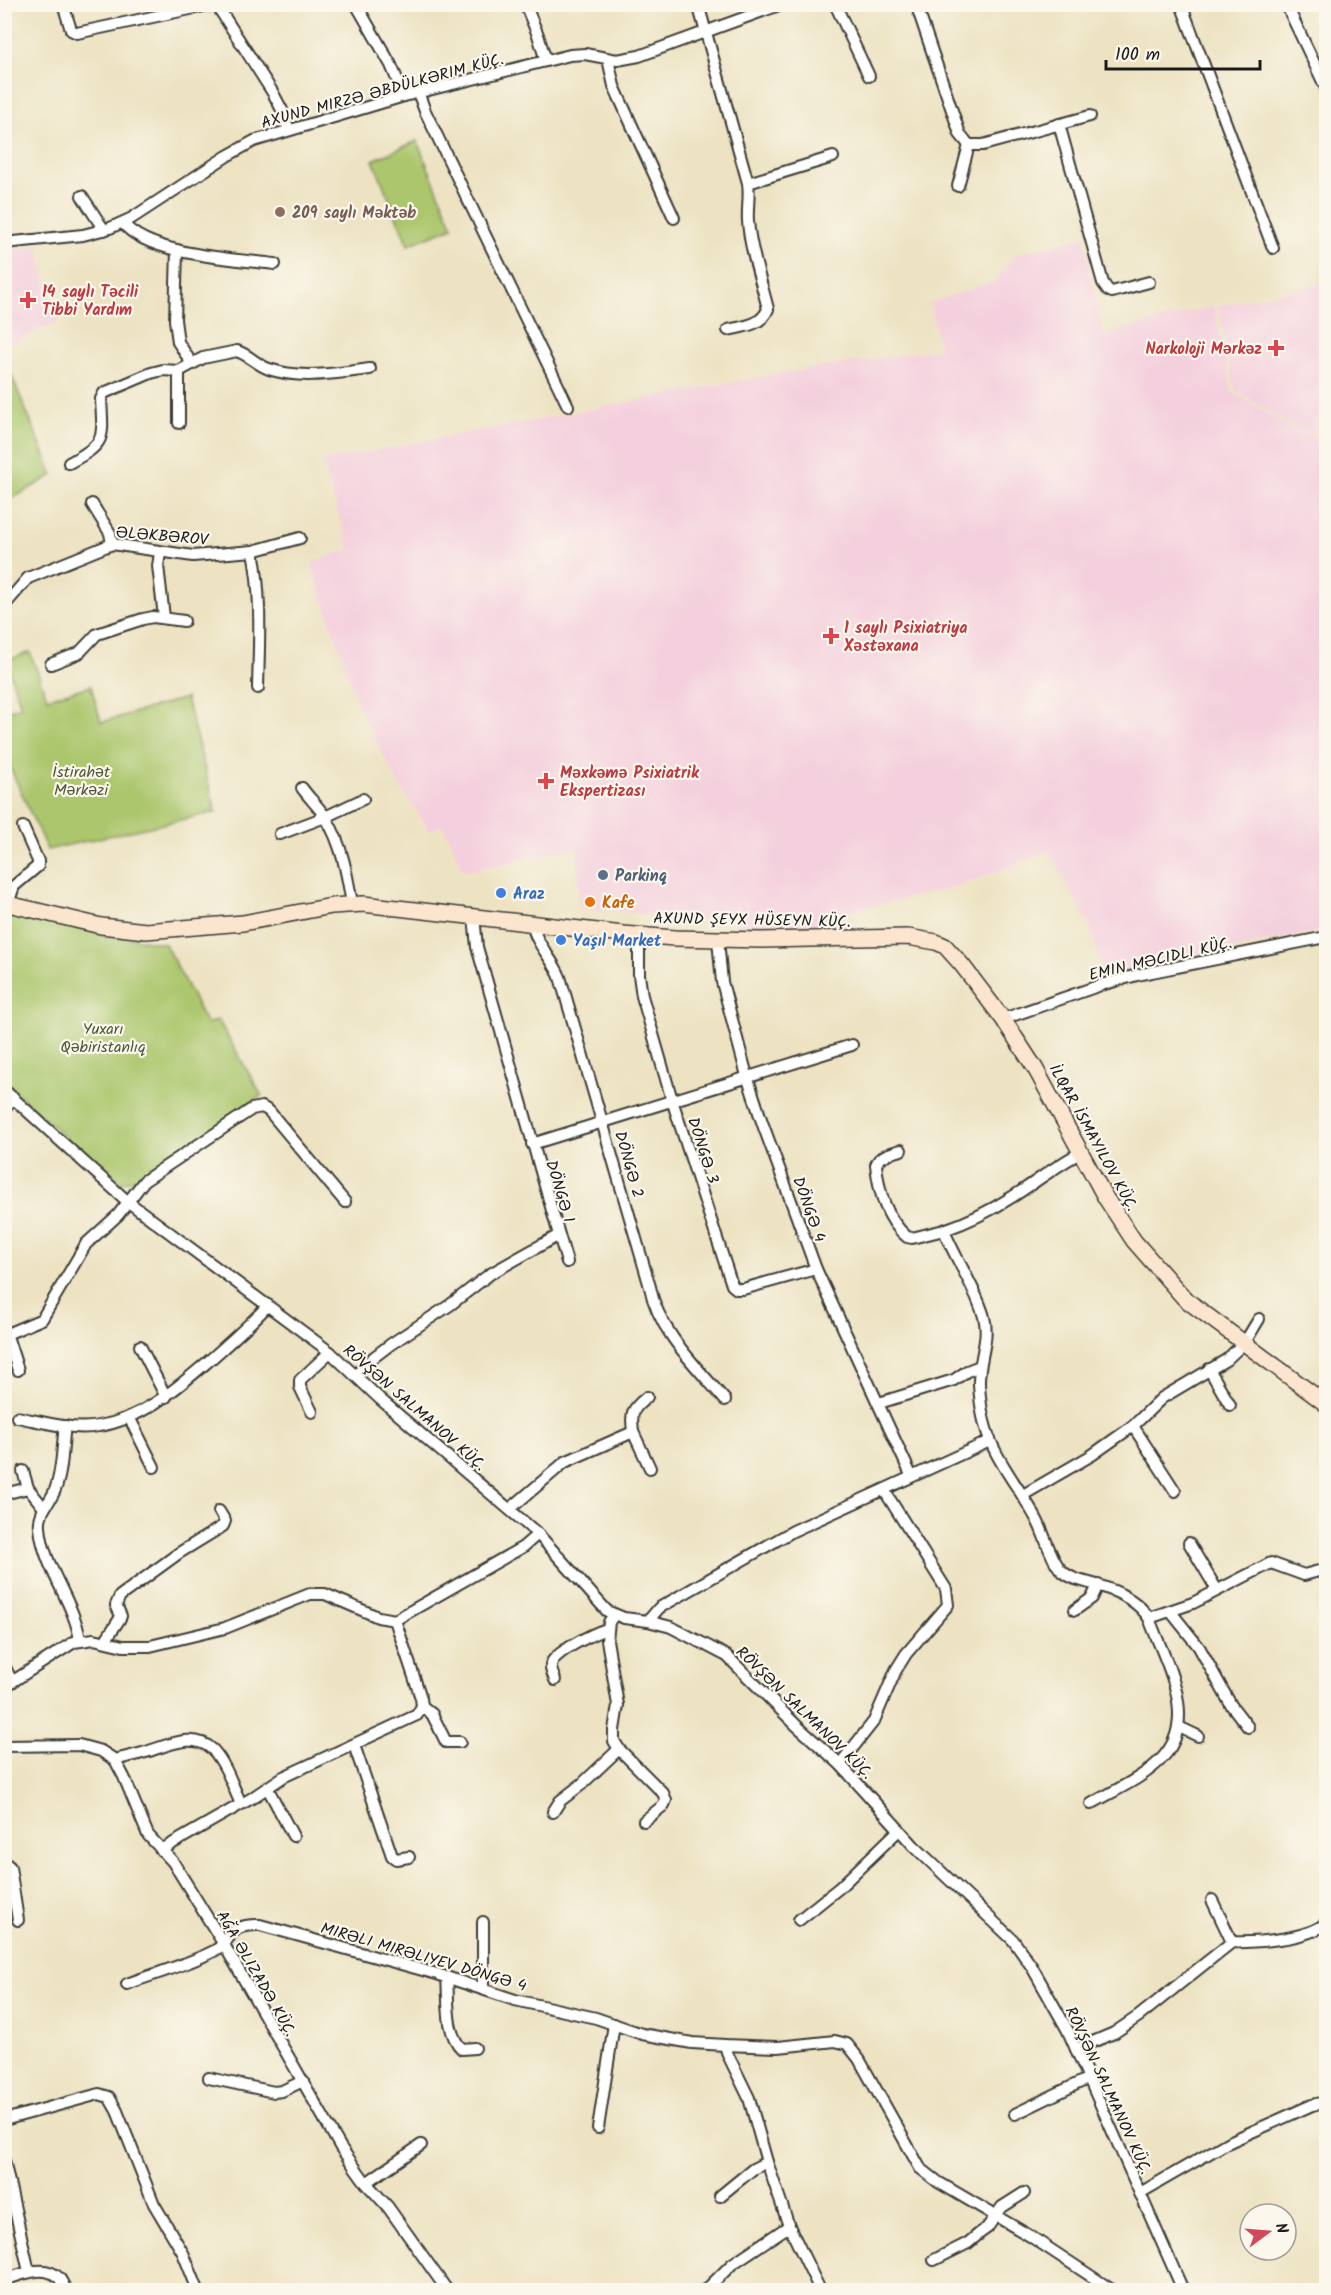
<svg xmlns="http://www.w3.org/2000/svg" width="1331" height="2295" font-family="Kalam,sans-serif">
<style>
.built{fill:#f4cfdd}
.green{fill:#abc66c;stroke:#647144;stroke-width:1.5}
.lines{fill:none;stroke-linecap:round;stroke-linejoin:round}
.minor-casing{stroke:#3b3a35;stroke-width:14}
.secondary-casing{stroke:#3b3a35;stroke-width:18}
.minor{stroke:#fff;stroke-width:10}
.secondary{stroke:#fce5cf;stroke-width:15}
.education-dot{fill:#8d6e63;stroke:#fbf7ec;stroke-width:2}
.health-dot{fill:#e0444e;stroke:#fbf7ec;stroke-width:2}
.service-dot{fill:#5c6f8a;stroke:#fbf7ec;stroke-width:2}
.shop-dot{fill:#3f7fe0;stroke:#fbf7ec;stroke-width:2}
.food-dot{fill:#e8710a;stroke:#fbf7ec;stroke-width:2}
.labels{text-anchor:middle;stroke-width:4.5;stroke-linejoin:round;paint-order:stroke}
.street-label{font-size:16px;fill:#1c1c1c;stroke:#fbf7ec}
.education-label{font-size:16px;font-weight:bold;fill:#785e54;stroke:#fbf7ec;text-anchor:start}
.health-label{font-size:16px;font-weight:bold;fill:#be3a42;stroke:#fbf7ec;text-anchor:start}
.park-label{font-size:16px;fill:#4e5838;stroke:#fbf7ec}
.service-label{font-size:16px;font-weight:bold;fill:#4e5e75;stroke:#fbf7ec;text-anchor:start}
.shop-label{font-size:16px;font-weight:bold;fill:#366cbe;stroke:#fbf7ec;text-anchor:start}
.food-label{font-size:16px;font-weight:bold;fill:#c56008;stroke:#fbf7ec;text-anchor:start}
</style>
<rect width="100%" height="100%" fill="#fbf7ec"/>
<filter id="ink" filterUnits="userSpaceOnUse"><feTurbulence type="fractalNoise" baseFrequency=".0167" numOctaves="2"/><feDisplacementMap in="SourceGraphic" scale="12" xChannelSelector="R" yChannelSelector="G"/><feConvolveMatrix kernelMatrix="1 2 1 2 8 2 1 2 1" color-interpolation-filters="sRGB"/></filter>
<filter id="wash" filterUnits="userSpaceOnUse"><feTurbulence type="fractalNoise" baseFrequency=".008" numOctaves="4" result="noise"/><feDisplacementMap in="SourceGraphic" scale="24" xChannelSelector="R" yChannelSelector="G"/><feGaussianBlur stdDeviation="1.35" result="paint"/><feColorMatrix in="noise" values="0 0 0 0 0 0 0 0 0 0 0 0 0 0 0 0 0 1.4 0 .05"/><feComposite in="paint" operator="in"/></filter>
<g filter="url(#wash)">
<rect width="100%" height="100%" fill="#ede3c3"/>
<!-- built -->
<g class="built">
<polygon points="1084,237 1103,335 1214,306 1232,392 1305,436 1319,434 1317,421 1326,420 1326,930 1103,974 1091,928 1049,852 952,888 846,912 848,930 768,926 579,908 578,847 464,872 443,825 429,831 398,783 360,710 311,563 349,549 322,461 770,375 940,349 929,303 994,282 1016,254"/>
<polygon points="38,246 45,280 59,321 5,346 5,251"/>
<polygon points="1326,282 1326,417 1315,419 1317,432 1305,434 1235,390 1218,306"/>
</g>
<!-- green -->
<g class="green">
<polygon points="417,141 453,227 408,245 373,160"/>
<polygon points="7,365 53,475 5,503 4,367"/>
<polygon points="30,652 47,698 91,686 101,722 186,698 216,812 47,850 5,756 5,712 21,706 6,661"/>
<polygon points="6,914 165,944 207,1024 218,1020 262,1096 135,1180 115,1183 5,1082 4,918"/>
</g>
</g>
<g filter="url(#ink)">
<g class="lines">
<defs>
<g id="minor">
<polyline points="63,4 71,30 77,33 209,5 218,7 273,93 282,110 289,130"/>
<polyline points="356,4 391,65 404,96"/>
<polyline points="525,4 538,35 546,61"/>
<path d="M698,4L748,183C750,196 747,208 748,221C750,250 761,280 768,309C761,326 744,326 728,330"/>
<polyline points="835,4 869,76"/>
<polyline points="916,4 960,134 969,145 983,145 1090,116"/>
<polyline points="1181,4 1273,248"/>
<polyline points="1286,4 1326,88"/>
<polyline points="608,59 614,86 674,218"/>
<polyline points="418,92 425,111 568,406"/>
<polyline points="1059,124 1103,283 1108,290 1112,292 1149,282"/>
<polyline points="748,183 833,157"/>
<polyline points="958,186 969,145"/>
<polyline points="82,196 104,230"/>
<path d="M123,223C147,255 236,259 275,264"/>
<polyline points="4,243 83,235 110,228 132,218 227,156 254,141 404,96 570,55 585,54 617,60 639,56 782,4"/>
<polyline points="177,250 175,320 178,342 192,364"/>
<polyline points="179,371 179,423"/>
<path d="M69,463C107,443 103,439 101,399L104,393L151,373L163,370L179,371L203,358L237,351C249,355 257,365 269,369C301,380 337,373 370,369"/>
<polyline points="92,504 110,533 112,544"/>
<path d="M253,551C262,597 259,642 258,688"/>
<polyline points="160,553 158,566 164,617"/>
<polyline points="4,606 28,578 112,544 193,556 253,551 300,538"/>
<polyline points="51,664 79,653 97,634 143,619 153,617 184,621"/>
<path d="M302,788C309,798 319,807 326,818C342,844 347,874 352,904"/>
<polyline points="280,834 325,817 363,799"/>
<polyline points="8,904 14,886 38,866 38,861 23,827"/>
<path d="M532,922C535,944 552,957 560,977L650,1287C658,1331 697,1367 725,1400"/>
<polyline points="639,935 639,975 642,996 672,1100 732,1285 737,1289 743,1289 816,1269"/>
<polyline points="718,940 722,982 747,1076 762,1122 816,1269 911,1475"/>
<polyline points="1003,1019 1101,985 1137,975 1326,937"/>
<polyline points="4,1090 127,1201 330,1352 380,1399 538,1534 607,1611 624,1618 648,1621 671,1627 727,1656 797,1726 840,1764 914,1846 1013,1940 1032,1967 1067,2029 1183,2290"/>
<polyline points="4,1109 14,1098"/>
<polyline points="532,1144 852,1045"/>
<path d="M901,1150C892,1153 879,1155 876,1165C879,1192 886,1219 907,1237L912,1238L944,1230"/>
<path d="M1080,1153C1055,1166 1035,1183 1012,1197C990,1211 968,1222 944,1230C955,1259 976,1288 984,1317C990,1339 978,1361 979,1384C980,1403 983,1424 991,1442C1002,1469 1023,1493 1037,1520C1045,1535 1049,1555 1060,1569C1070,1580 1084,1581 1097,1585C1118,1591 1137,1600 1149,1618C1164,1660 1199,1716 1164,1756C1146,1777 1115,1790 1091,1804"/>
<polyline points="559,1235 567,1262"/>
<polyline points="140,1346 166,1397"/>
<polyline points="1209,1369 1230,1405"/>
<polyline points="18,1370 7,1336 9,1333 42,1319 86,1244 118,1215 144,1181 252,1109 262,1107 269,1111 345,1202"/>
<polyline points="356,1375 374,1357 391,1344 450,1305 490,1274 559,1235 477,947 474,916"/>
<polyline points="879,1403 954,1380 967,1371 980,1366"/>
<polyline points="312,1412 300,1387 300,1380 330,1352"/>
<path d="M17,1417C43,1422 73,1431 99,1426C143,1419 178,1387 211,1359C230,1342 250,1325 268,1305"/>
<polyline points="129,1417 154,1467"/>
<path d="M65,1426C62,1446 63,1470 55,1490C50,1503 38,1512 40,1527C43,1567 74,1601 80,1640"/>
<polyline points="1133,1426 1175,1491"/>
<polyline points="633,1432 650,1468"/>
<polyline points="23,1471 28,1488"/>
<polyline points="4,1494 28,1488 44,1508"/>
<polyline points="1023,1495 1092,1455 1133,1426 1162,1398 1226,1360 1245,1342 1259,1319"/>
<path d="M510,1509L565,1462L633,1432C631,1412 631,1410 647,1397"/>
<polyline points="1189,1543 1217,1590"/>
<polyline points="1075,1610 1092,1598 1098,1585"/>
<polyline points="1171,1612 1199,1647 1231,1705 1248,1727"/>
<polyline points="614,1615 609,1622 607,1640 618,1705 614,1730 614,1741 619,1749 663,1793 666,1800 664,1805 644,1821"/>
<polyline points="1149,1618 1193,1603 1271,1563 1304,1575 1326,1569"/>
<polyline points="648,1621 659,1608 793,1531 990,1441"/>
<polyline points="105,1641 119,1620 121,1616 116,1605 120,1596 179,1553 223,1526 225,1521 219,1511"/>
<polyline points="4,1665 12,1682"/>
<path d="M555,1680C553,1674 549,1668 552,1662C559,1650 594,1633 607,1629"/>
<polyline points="4,1687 74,1642 94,1639 123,1646 150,1646 225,1628 310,1594 325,1594 378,1617 395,1620 523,1547 538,1534"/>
<polyline points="422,1706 432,1714 446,1742 460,1742"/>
<polyline points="1179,1727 1198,1736"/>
<polyline points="354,1745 392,1856 396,1859 409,1857"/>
<polyline points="4,1746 79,1745 101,1751 115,1760 124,1777 148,1835 173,1862 223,1943 341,2148 366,2183 388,2207 447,2290"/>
<path d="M115,1760C125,1757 136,1755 146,1752C167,1746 194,1731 213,1750C226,1764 233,1787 241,1804"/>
<polyline points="840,1764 874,1721 896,1670 906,1654 948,1605 946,1589 884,1490"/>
<polyline points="267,1787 293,1836"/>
<polyline points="553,1812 560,1801 582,1784 619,1749"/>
<polyline points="161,1850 252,1798 283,1777 417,1715 422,1706 421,1698 395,1620"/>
<polyline points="4,1862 10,1867 18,1920"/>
<polyline points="1212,1900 1232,1942"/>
<polyline points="799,1920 839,1888 899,1830"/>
<path d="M447,1977C449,1999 445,2033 462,2049L475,2048"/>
<path d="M127,1984C156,1973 187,1965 214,1951C235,1939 226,1924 260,1925L437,1974L515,2000L596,2018L642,2034L692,2043L725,2045L778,2047L835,2041L847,2044L859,2059L920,2168L938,2182L1030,2236L1112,2290"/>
<polyline points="483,1989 483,1922"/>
<polyline points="725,2045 728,2055 749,2098 767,2162 789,2226 820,2290"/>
<path d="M1076,2049L1114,2033L1139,2016L1232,1942C1256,1943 1308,1939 1326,1923"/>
<polyline points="209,2078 274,2092 282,2091 303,2081"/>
<polyline points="1015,2114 1089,2078"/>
<polyline points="4,2120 99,2094 109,2097 117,2111 154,2204 183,2253 198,2290"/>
<polyline points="598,2128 614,2024"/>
<polyline points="4,2160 29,2272"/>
<polyline points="366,2183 421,2145"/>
<polyline points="1140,2193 1227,2143 1312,2105 1326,2102"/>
<polyline points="720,2196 753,2169 767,2162"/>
<polyline points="934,2260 968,2243 980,2233 987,2228 1002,2207 1024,2193"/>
<path d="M4,2280C20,2275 45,2263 59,2278C62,2281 64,2287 66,2290"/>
<polyline points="706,2290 732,2264 789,2226"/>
</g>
<polyline id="secondary" points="4,903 101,926 146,931 243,923 332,906 363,904 623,934 675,938 761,940 908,937 936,942 945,946 962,965 1003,1019 1035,1068 1105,1197 1134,1241 1185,1299 1326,1404"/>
</defs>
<!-- minor casing -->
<use href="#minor" class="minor-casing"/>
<!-- secondary casing -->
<use href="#secondary" class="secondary-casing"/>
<!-- minor -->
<use href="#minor" class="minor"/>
<!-- secondary -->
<use href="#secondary" class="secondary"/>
</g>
</g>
<!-- markers -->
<circle class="education-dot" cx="280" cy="212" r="6"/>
<g class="health-dot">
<path d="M25 291h6v6h6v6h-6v6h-6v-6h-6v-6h6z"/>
<path d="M1273 339h6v6h6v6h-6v6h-6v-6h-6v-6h6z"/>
<path d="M828 627h6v6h6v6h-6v6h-6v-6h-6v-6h6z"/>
<path d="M543 772h6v6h6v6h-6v6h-6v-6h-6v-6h6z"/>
</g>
<circle class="service-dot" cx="603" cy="875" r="6"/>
<g class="shop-dot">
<circle cx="501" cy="893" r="6"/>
<circle cx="561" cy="940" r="6"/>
</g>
<circle class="food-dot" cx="590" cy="902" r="6"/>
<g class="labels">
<!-- street labels -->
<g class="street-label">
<text transform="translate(382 90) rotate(-15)" y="6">AXUND MIRZƏ ƏBDÜLKƏRIM KÜÇ.</text>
<text transform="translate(162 535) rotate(5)" y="6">ƏLƏKBƏROV</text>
<text transform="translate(752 919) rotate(1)" y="6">AXUND ŞEYX HÜSEYN KÜÇ.</text>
<text transform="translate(1160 958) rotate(-13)" y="6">EMIN MƏCIDLI KÜÇ.</text>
<text transform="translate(1094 1137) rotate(61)" y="6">İLQAR İSMAYILOV KÜÇ.</text>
<text transform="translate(704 1150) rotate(72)" y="6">DÖNGƏ 3</text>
<text transform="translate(630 1164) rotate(74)" y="6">DÖNGƏ 2</text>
<text transform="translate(561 1191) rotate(73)" y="6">DÖNGƏ 1</text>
<text transform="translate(810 1209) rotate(70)" y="6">DÖNGƏ 4</text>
<text transform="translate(415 1407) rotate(41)" y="6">RÖVŞƏN SALMANOV KÜÇ.</text>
<text transform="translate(805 1712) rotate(44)" y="6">RÖVŞƏN SALMANOV KÜÇ.</text>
<text transform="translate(424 1956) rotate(16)" y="6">MIRƏLI MIRƏLIYEV DÖNGƏ 4</text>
<text transform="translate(257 1973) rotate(60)" y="6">AĞA ƏLIZADƏ KÜÇ.</text>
<text transform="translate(1109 2090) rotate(65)" y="6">RÖVŞƏN SALMANOV KÜÇ.</text>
</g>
<!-- education labels -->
<g class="education-label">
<text x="292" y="218">209 saylı Məktəb</text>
</g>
<!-- health labels -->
<g class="health-label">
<text x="42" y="297">14 saylı Təcili<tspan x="42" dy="18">Tibbi Yardım</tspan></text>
<text x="1262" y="354" text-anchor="end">Narkoloji Mərkəz</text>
<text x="844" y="633">1 saylı Psixiatriya<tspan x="844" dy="18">Xəstəxana</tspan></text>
<text x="560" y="778">Məxkəmə Psixiatrik<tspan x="560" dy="18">Ekspertizası</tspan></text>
</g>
<!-- park labels -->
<g class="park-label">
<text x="81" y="777">İstirahət<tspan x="81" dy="18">Mərkəzi</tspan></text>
<text x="103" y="1034">Yuxarı<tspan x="103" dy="18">Qəbiristanlıq</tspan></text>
</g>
<!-- service labels -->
<g class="service-label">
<text x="615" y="881">Parkinq</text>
</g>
<!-- shop labels -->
<g class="shop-label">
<text x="513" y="899">Araz</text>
<text x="573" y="946">Yaşıl Market</text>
</g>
<!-- food labels -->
<g class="food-label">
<text x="602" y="908">Kafe</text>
</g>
</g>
<!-- margin -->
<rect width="1331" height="2295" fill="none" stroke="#fbf7ec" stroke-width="24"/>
<!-- north arrow -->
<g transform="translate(1268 2232) rotate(74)"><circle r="28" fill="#fbf7ec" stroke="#a29f99" stroke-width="1.5"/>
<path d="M0-4.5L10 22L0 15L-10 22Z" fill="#d1495b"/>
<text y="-9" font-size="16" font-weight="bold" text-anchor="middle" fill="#1c1c1c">N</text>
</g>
<!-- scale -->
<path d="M1106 60v9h154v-9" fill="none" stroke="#1c1c1c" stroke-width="3"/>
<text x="1115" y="60" font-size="18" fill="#1c1c1c" stroke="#fbf7ec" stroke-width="4.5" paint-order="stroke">100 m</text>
</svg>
